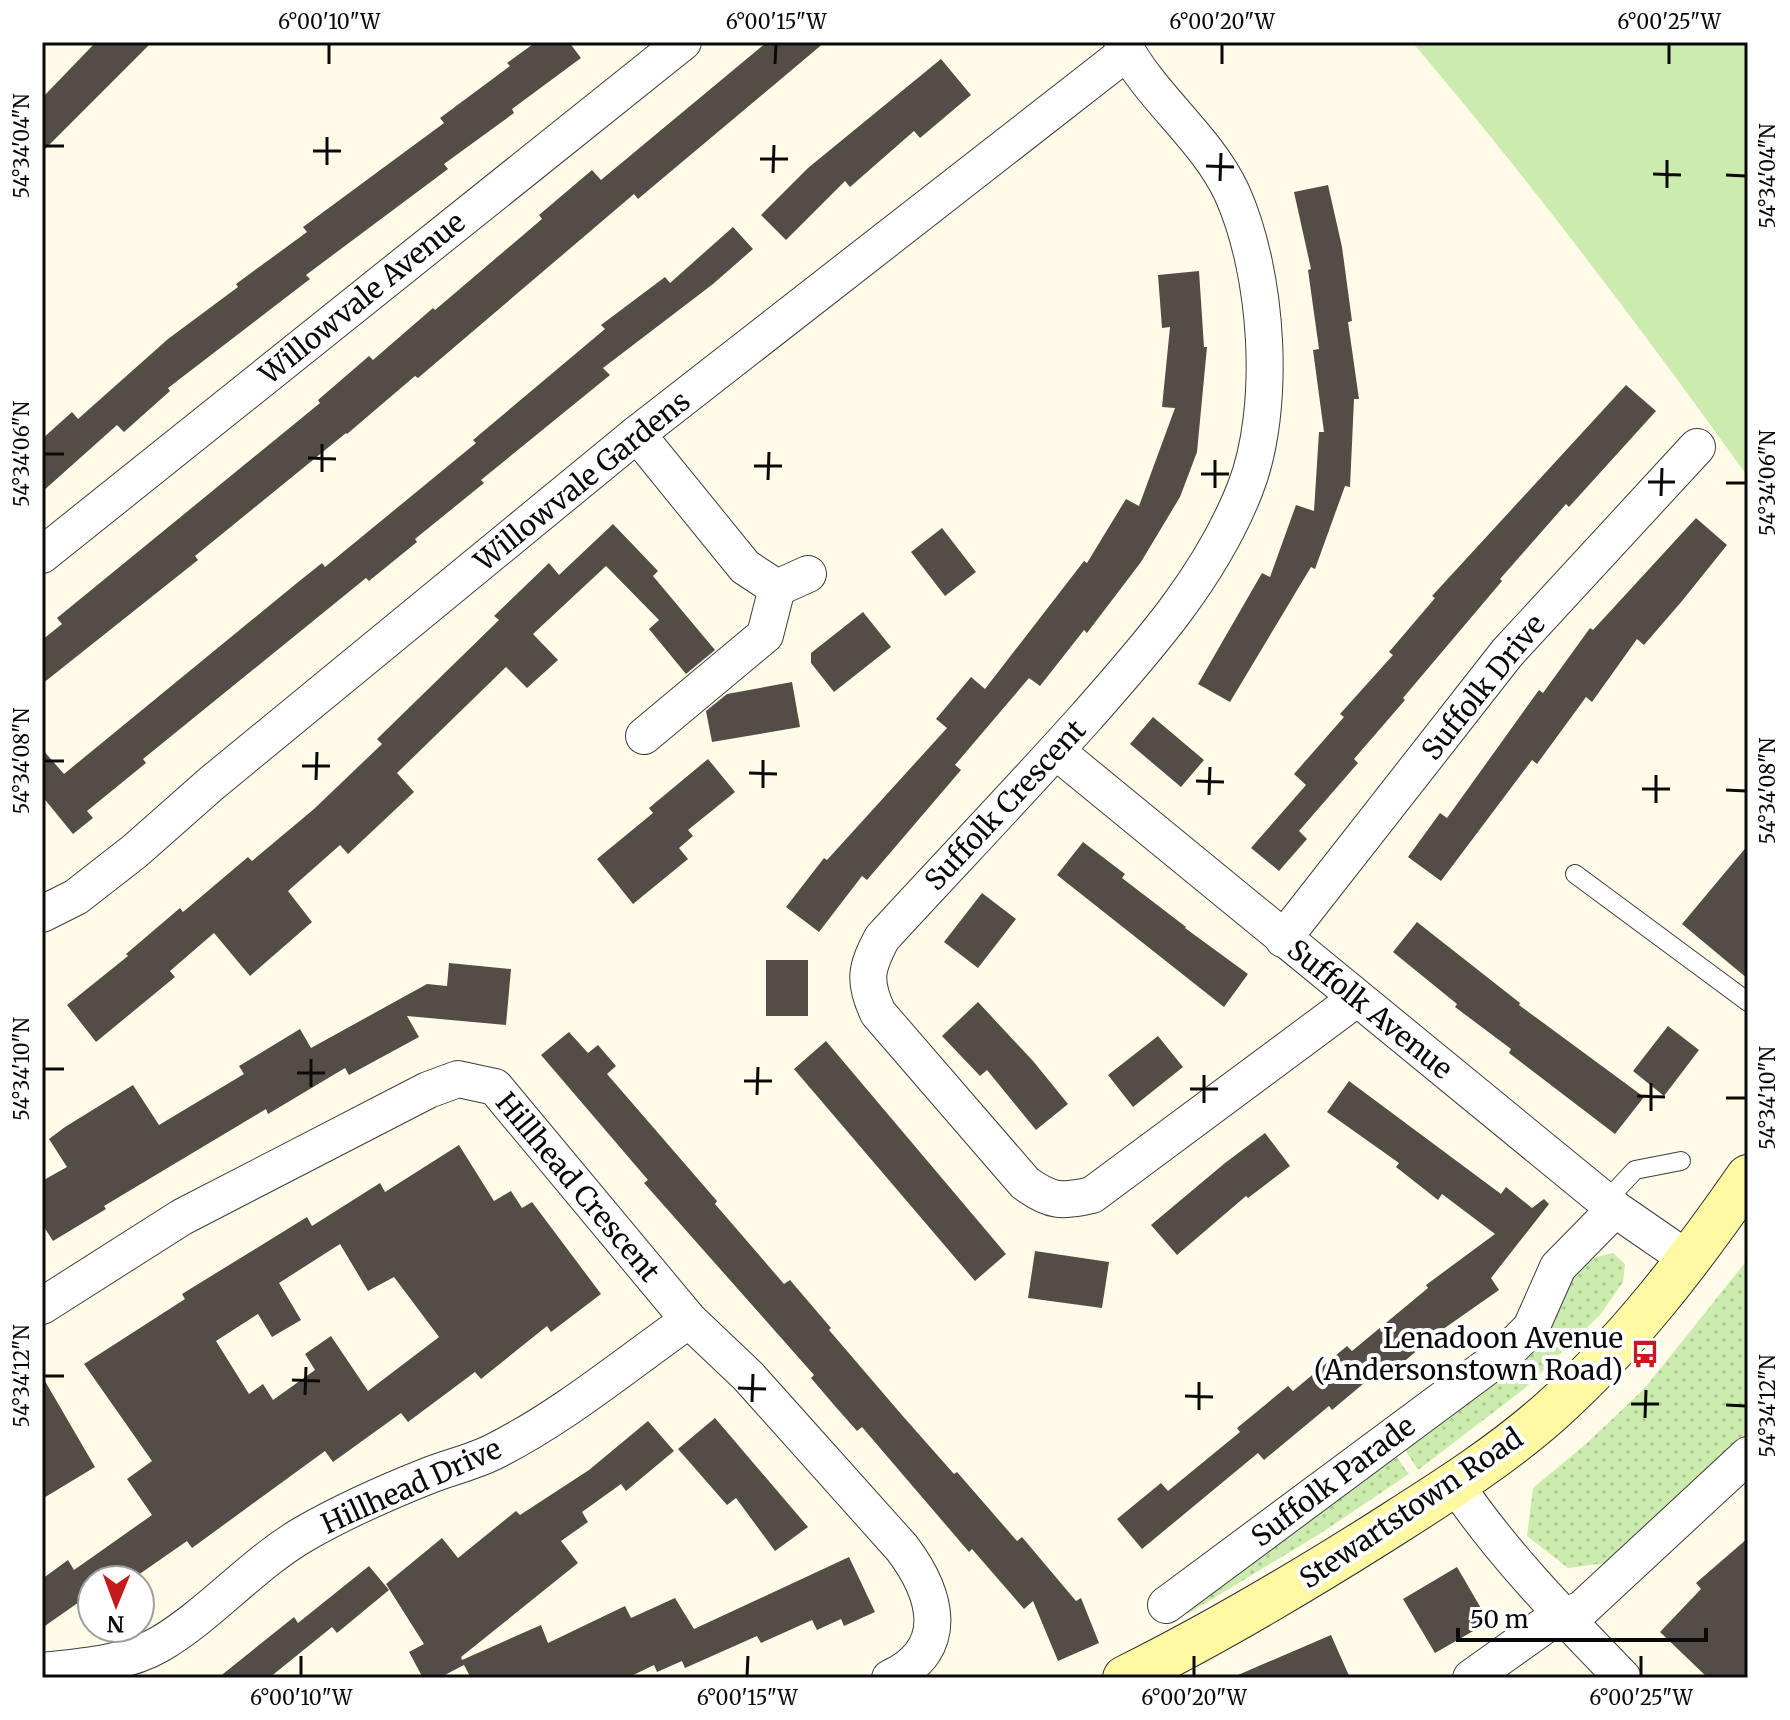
<svg xmlns="http://www.w3.org/2000/svg" width="1790" height="1720" font-family="Merriweather,serif">
<style>
.grass{fill:url(#grass-dots)}
.park{fill:#ccecaf}
.building{fill:#544c46;fill-rule:evenodd}
.lines{fill:none;stroke-linecap:round;stroke-linejoin:round}
.service-casing{stroke:#3d3d3d;stroke-width:20}
.minor-casing{stroke:#3d3d3d;stroke-width:38}
.secondary-casing{stroke:#2c2c2c;stroke-width:46}
.service{stroke:#fff;stroke-width:18}
.minor{stroke:#fff;stroke-width:36}
.secondary{stroke:#fff8a3;stroke-width:44}
.ticks{fill:none;stroke:#0a0a0a;stroke-width:3}
.labels{text-anchor:middle;stroke-width:8;stroke-linejoin:round;paint-order:stroke}
.street-label{font-size:28px;fill:#0a0a0a;stroke:#fff}
.poi-label{font-size:28px;fill:#0a0a0a;stroke:#fff;text-anchor:end}
.neatline{fill:none;stroke:#0a0a0a;stroke-width:3}
.ticks-label{font-size:20px;text-anchor:middle;fill:#0a0a0a}
</style>
<defs>
<pattern id="grass-dots" width="8" height="8" patternUnits="userSpaceOnUse" patternTransform="scale(2)"><rect width="8" height="8" fill="#ccecaf"/><path d="M2 2h.1M6 6h.1" fill="none" stroke="#aec995" stroke-width="1.8" stroke-linecap="round"/></pattern>
</defs>
<rect width="100%" height="100%" fill="#fffbe8"/>
<!-- grass -->
<g class="grass">
<polygon points="1613,1253 1625,1264 1623,1282 1600,1315 1524,1389 1418,1470 1404,1448 1574,1271 1596,1257"/>
<polygon points="1748,1259 1748,1436 1633,1546 1606,1563 1568,1568 1527,1536 1533,1488 1587,1443 1644,1389"/>
<polygon points="1394,1454 1409,1474 1318,1535 1189,1613 1171,1617"/>
</g>
<!-- park -->
<path class="park" d="M1412,42H1748V477C1641,328 1531,182 1412,42Z"/>
<!-- building -->
<g class="building">
<polygon points="96,42 152,42 42,152 42,98"/>
<polygon points="536,42 569,42 581,58 512,109 514,113 444,164 448,169 306,275 310,279 168,388 170,391 124,432 117,425 42,492 42,439 72,412 78,419 168,339 238,287 236,284 307,232 303,227 444,123 440,118 510,66 507,63"/>
<polygon points="767,42 825,42 638,199 634,194 418,378 415,376 347,434 346,433 195,556 198,560 42,684 42,640 62,624 57,618 320,403 318,400 369,356 373,360 433,308 435,310 542,219 539,215 592,170 601,180"/>
<polygon points="941,59 971,95 920,138 914,131 850,187 845,181 786,240 761,215 808,168"/>
<polygon points="1328,185 1342,247 1352,321 1348,322 1359,399 1354,399 1350,487 1345,486 1315,569 1311,567 1230,702 1198,684 1262,573 1270,577 1296,505 1314,511 1319,432 1324,432 1313,350 1319,349 1308,270 1311,269 1294,192"/>
<polygon points="733,227 753,249 713,284 603,368 610,375 481,480 484,483 415,539 417,542 369,581 366,578 143,759 146,763 87,811 93,818 73,834 42,796 42,749 64,774 297,583 322,563 325,567 476,443 473,440 605,329 601,325 665,277 670,283"/>
<polygon points="1199,271 1204,347 1207,347 1197,452 1180,497 1141,562 1087,633 1084,630 1040,686 1029,678 955,765 961,770 867,880 862,876 819,932 786,907 824,858 827,860 947,728 936,719 971,677 985,689 1084,561 1087,563 1126,499 1139,506 1175,408 1162,407 1170,327 1162,328 1158,275"/>
<polygon points="1626,385 1656,411 1569,507 1566,504 1500,579 1502,581 1403,698 1405,700 1354,759 1358,763 1299,831 1307,839 1279,871 1251,848 1306,785 1294,774 1344,717 1340,714 1393,655 1389,652 1435,598 1432,596"/>
<polygon points="1696,518 1727,545 1682,601 1644,645 1637,639 1592,702 1586,697 1537,764 1532,760 1441,881 1408,857 1440,813 1447,818 1539,690 1543,693 1590,628 1593,630"/>
<polygon points="613,524 658,571 653,576 715,650 686,674 649,629 659,620 606,566 533,634 558,660 527,688 506,667 397,773 414,792 348,854 340,845 288,891 312,922 250,976 214,933 170,971 175,977 96,1042 67,1005 128,956 126,954 180,908 183,912 248,857 252,861 314,809 382,744 377,739 499,620 494,616 549,563 559,575"/>
<polygon points="942,528 976,572 945,596 911,552"/>
<polygon points="863,612 891,647 834,692 811,663 811,653"/>
<polygon points="792,682 800,727 712,742 706,711 727,694"/>
<polygon points="1153,717 1204,760 1181,787 1130,744"/>
<polygon points="708,759 735,792 688,830 693,836 679,848 688,859 633,904 597,859 653,813 649,808"/>
<polygon points="1083,842 1125,874 1122,878 1186,927 1185,928 1248,974 1224,1007 1057,875"/>
<polygon points="1748,845 1748,979 1682,924"/>
<polygon points="982,893 1016,919 978,968 944,942"/>
<polygon points="1417,922 1520,1003 1519,1005 1644,1097 1615,1134 1509,1053 1511,1049 1455,1007 1457,1004 1393,952"/>
<rect x="766" y="960" width="42" height="56"/>
<polygon points="449,963 511,969 506,1025 407,1016 419,1037 349,1075 345,1068 268,1114 266,1109 104,1206 106,1209 53,1241 42,1224 42,1181 67,1167 49,1139 65,1127 133,1085 159,1125 244,1074 239,1066 300,1029 311,1048 427,984 447,986"/>
<polygon points="978,1002 1033,1061 1068,1104 1036,1130 987,1070 980,1076 942,1036"/>
<polygon points="1668,1026 1699,1050 1664,1096 1633,1071"/>
<polygon points="569,1032 588,1053 598,1045 616,1066 607,1074 717,1201 715,1204 784,1284 790,1280 831,1328 829,1330 901,1414 954,1474 957,1472 1017,1541 1022,1537 1076,1601 1081,1598 1099,1643 1058,1661 1033,1601 1024,1609 972,1549 969,1552 862,1427 857,1431 834,1405 811,1378 814,1375 644,1183 648,1180 541,1055"/>
<polygon points="1158,1036 1183,1067 1133,1107 1108,1075"/>
<polygon points="826,1041 1006,1254 975,1281 794,1069"/>
<polygon points="1349,1081 1501,1194 1506,1187 1532,1208 1544,1199 1549,1204 1491,1278 1499,1290 1439,1332 1394,1370 1388,1363 1332,1410 1329,1406 1264,1460 1258,1453 1142,1549 1117,1519 1161,1483 1168,1491 1240,1432 1237,1428 1288,1386 1293,1391 1347,1346 1352,1351 1428,1288 1426,1285 1495,1234 1442,1194 1438,1200 1396,1167 1399,1163 1327,1112"/>
<polygon points="1265,1133 1290,1166 1248,1198 1246,1196 1177,1255 1151,1225 1225,1163"/>
<path d="M459,1145L494,1201L511,1191L522,1208L532,1202L601,1294L551,1332L547,1326L481,1379L475,1372L408,1422L401,1413L333,1462L325,1451L192,1548L187,1541L131,1580H92V1593L42,1628V1579L68,1560L74,1570L152,1515L127,1479L152,1461L84,1364L185,1299L182,1294L307,1217L312,1226L380,1183L385,1192ZM340,1244L368,1291L394,1277L439,1337L368,1391L331,1336L305,1354L315,1370L273,1400L263,1384L249,1394L216,1341L258,1314L272,1337L301,1320L279,1283Z"/>
<polygon points="1035,1251 1109,1262 1102,1308 1028,1298"/>
<polygon points="42,1376 95,1467 42,1499"/>
<polygon points="715,1418 808,1527 775,1551 736,1498 727,1505 678,1449"/>
<polygon points="648,1421 674,1451 626,1491 621,1484 582,1512 588,1522 561,1541 578,1563 461,1657 462,1660 541,1625 548,1643 625,1606 631,1618 675,1598 694,1629 849,1557 875,1612 844,1626 841,1619 817,1630 812,1620 761,1643 757,1636 685,1668 682,1661 657,1672 654,1665 627,1678 471,1678 464,1665 439,1678 423,1678 409,1652 424,1644 386,1584 442,1538 458,1558 516,1511 520,1515 589,1470"/>
<polygon points="1748,1538 1748,1678 1708,1678 1660,1632 1701,1589 1696,1583"/>
<polygon points="369,1566 389,1590 337,1633 332,1627 269,1678 218,1678 294,1617 298,1623"/>
<polygon points="1457,1567 1489,1622 1435,1653 1403,1599"/>
<polygon points="1331,1635 1350,1678 1231,1678"/>
</g>
<g class="lines">
<defs>
<g id="service">
<polyline points="1575,874 1748,1002"/>
<polyline points="1606,1201 1635,1170 1681,1161"/>
</g>
<g id="minor">
<path d="M1122,42C1150,97 1206,137 1232,193C1268,273 1277,408 1245,489C1211,576 1148,647 1087,716C1020,791 950,864 882,938C866,968 863,981 878,1013L1025,1183C1051,1202 1062,1202 1092,1195L1356,999"/>
<polyline points="637,434 745,567 777,588 808,574"/>
<polyline points="42,555 683,42"/>
<polyline points="644,736 765,635 777,588"/>
<polyline points="1056,751 1615,1209 1689,1260"/>
<polyline points="42,914 76,897 135,851 212,783 637,434 1127,52"/>
<polyline points="1283,939 1507,653 1697,447"/>
<path d="M42,1306L182,1217L428,1090L458,1079L495,1087L689,1320L748,1376L902,1548C936,1593 953,1649 890,1678"/>
<path d="M1455,1484C1503,1555 1564,1617 1623,1678"/>
<polyline points="1166,1605 1508,1351 1531,1328 1558,1267 1615,1209"/>
<path d="M42,1671C80,1667 126,1664 160,1644C212,1613 251,1565 304,1534C344,1511 387,1492 430,1475C451,1467 473,1462 493,1452C563,1417 625,1365 689,1320"/>
<polyline points="1471,1678 1548,1623 1582,1609 1748,1455"/>
</g>
<path id="secondary" d="M1125,1678C1214,1634 1298,1584 1382,1531C1440,1494 1498,1458 1550,1412C1627,1343 1689,1262 1748,1177"/>
</defs>
<!-- service casing -->
<use href="#service" class="service-casing"/>
<!-- minor casing -->
<use href="#minor" class="minor-casing"/>
<!-- secondary casing -->
<use href="#secondary" class="secondary-casing"/>
<!-- service -->
<use href="#service" class="service"/>
<!-- minor -->
<use href="#minor" class="minor"/>
<!-- secondary -->
<use href="#secondary" class="secondary"/>
</g>
<!-- ticks -->
<path class="ticks" d="M329,64V44M775,64L776,44M1222,64V44M1669,64V44M44,146H64M313,151H341M760,159H788M327,165V137M1206,166L1234,167M773,173L774,145M1653,174L1681,175M1726,175L1746,176M1220,181L1221,153M1667,188V160M44,454H64M308,458L336,459M754,466H782M322,472V444M1201,474H1229M768,480L769,452M1648,482H1675M1726,483H1746M1215,488V460M1661,496L1662,468M44,761H64M302,766H330M749,773L777,774M316,780L317,752M1196,781L1224,782M763,788V760M1642,789H1670M1726,790L1746,791M1209,795L1210,767M1656,803V775M44,1069H64M297,1073H325M744,1081H772M311,1087V1059M1190,1089H1218M757,1095L758,1067M1637,1096L1665,1097M1726,1098H1746M1204,1103V1075M1651,1111V1083M44,1376H64M292,1380L320,1381M738,1388L766,1389M305,1395L306,1367M1185,1396L1213,1397M752,1402L753,1374M1631,1404H1659M1726,1405L1746,1406M1199,1410V1382M1645,1418L1646,1390M301,1676V1656M747,1676L748,1656M1194,1676V1656M1641,1676V1656"/>
<!-- icons -->
<defs>
<symbol id="bus-bare" viewBox="-9 -9 18 18"><path d="M-5-6H5V4H4V6H2V4H-2V6H-4V4H-5ZM-3.5-4V0h7V-4ZM-3.5 1.2v1.5H-2V1.2ZM2 1.2v1.5H3.5V1.2Z" fill="#c31a1c" stroke="#fff" stroke-width="2.5" paint-order="stroke"/></symbol>
</defs>
<g fill-rule="evenodd">
<use href="#bus-bare" x="1625" y="1334" width="40" height="40"/>
</g>
<g class="labels">
<!-- street labels -->
<g class="street-label">
<text transform="translate(362 298) rotate(-39)" y="10">Willowvale Avenue</text>
<text transform="translate(582 481) rotate(-39)" y="10">Willowvale Gardens</text>
<text transform="translate(1483 687) rotate(-51)" y="10">Suffolk Drive</text>
<text transform="translate(1005 805) rotate(-47)" y="10">Suffolk Crescent</text>
<text transform="translate(1370 1009) rotate(39)" y="10">Suffolk Avenue</text>
<text transform="translate(578 1187) rotate(50)" y="10">Hillhead Crescent</text>
<text transform="translate(1333 1481) rotate(-37)" y="10">Suffolk Parade</text>
<text transform="translate(411 1486) rotate(-24)" y="10">Hillhead Drive</text>
<text transform="translate(1411 1508) rotate(-34)" y="10">Stewartstown Road</text>
</g>
<!-- poi labels -->
<g class="poi-label">
<text x="1623" y="1348">Lenadoon Avenue<tspan x="1623" dy="32">(Andersonstown Road)</tspan></text>
</g>
</g>
<!-- border -->
<rect width="1790" height="1720" fill="none" stroke="#ffffff" stroke-width="88"/>
<!-- north arrow -->
<g transform="translate(116 1604) rotate(181)"><circle r="38" fill="#ffffff" stroke="#9d9d9d" stroke-width="2"/>
<path d="M0-6L14 30L0 20L-14 30Z" fill="#c31a1c"/>
<text y="-12" font-size="22" font-weight="bold" text-anchor="middle" fill="#0a0a0a">N</text>
</g>
<!-- scale -->
<path d="M1458 1628v12h248v-12" fill="none" stroke="#0a0a0a" stroke-width="4"/>
<text x="1470" y="1628" font-size="24" fill="#0a0a0a" stroke="#ffffff" stroke-width="6" paint-order="stroke">50 m</text>
<rect x="44" y="44" width="1702" height="1632" class="neatline"/>
<g class="ticks-label">
<text x="329" y="29">6°00'10"W</text>
<text x="776" y="29">6°00'15"W</text>
<text x="1222" y="29">6°00'20"W</text>
<text x="1669" y="29">6°00'25"W</text>
<text transform="translate(22 146) rotate(-90)" y="7">54°34'04"N</text>
<text transform="translate(1768 176) rotate(-90)" y="7">54°34'04"N</text>
<text transform="translate(22 454) rotate(-90)" y="7">54°34'06"N</text>
<text transform="translate(1768 483) rotate(-90)" y="7">54°34'06"N</text>
<text transform="translate(22 761) rotate(-90)" y="7">54°34'08"N</text>
<text transform="translate(1768 791) rotate(-90)" y="7">54°34'08"N</text>
<text transform="translate(22 1069) rotate(-90)" y="7">54°34'10"N</text>
<text transform="translate(1768 1098) rotate(-90)" y="7">54°34'10"N</text>
<text transform="translate(22 1376) rotate(-90)" y="7">54°34'12"N</text>
<text transform="translate(1768 1406) rotate(-90)" y="7">54°34'12"N</text>
<text x="301" y="1705">6°00'10"W</text>
<text x="747" y="1705">6°00'15"W</text>
<text x="1194" y="1705">6°00'20"W</text>
<text x="1641" y="1705">6°00'25"W</text>
</g>
</svg>
